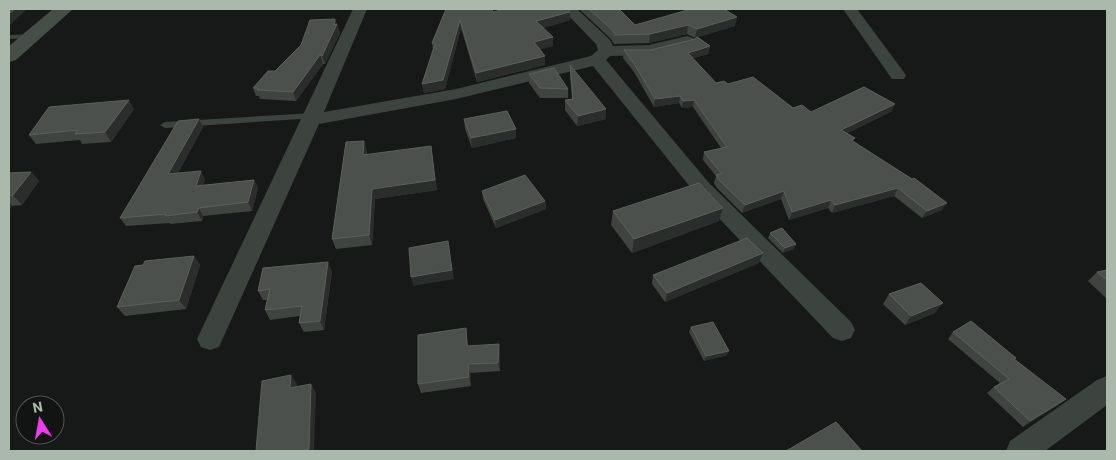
<svg xmlns="http://www.w3.org/2000/svg" width="1116" height="460" font-family="Roboto,sans-serif">
<style>
.lines{fill:none;stroke-linecap:round;stroke-linejoin:round}
.lane{fill:#3d433e;fill-rule:evenodd}
.street{fill:#3d433e;fill-rule:evenodd}
.secondary{fill:#464e47;fill-rule:evenodd}
.wall{fill:#3f4440}
.shaded-wall{fill:#2a2d2b}
.building{fill:#4b504c;stroke:#5a615a}
</style>
<rect width="100%" height="100%" fill="#171918"/>
<g class="lines">
<!-- lane -->
<g class="lane">
<polygon points="32,34 35,34 35,38 9,39 9,35"/>
<polygon points="313,113 318,116 316,118 165,128 160,125 165,122"/>
</g>
<!-- street -->
<g class="street">
<polygon points="353,9 367,9 324,112 456,89 591,56 598,50 596,44 562,9 577,9 610,40 613,46 649,45 687,36 693,38 695,41 693,44 649,55 610,56 606,60 709,183 851,322 855,330 851,338 842,341 833,338 695,193 593,66 456,99 319,124 219,347 210,350 201,347 197,339"/>
<polygon points="843,9 857,9 906,75 904,79 892,79"/>
<polygon points="1107,376 1107,405 1045,451 1006,451 1010,441 1097,380"/>
</g>
<!-- secondary -->
<polygon class="secondary" points="53,9 73,9 16,60 9,62 9,46"/>
</g>
<!-- wall -->
<g class="wall">
<polygon points="446,9 493,12 570,12 570,20 543,28 553,37 553,46 540,49 545,65 477,82 461,28 445,89 424,93 422,84 433,50 432,43"/>
<polygon points="579,9 619,9 635,25 735,26 698,37 710,46 708,54 693,58 716,83 728,84 793,108 811,112 892,111 847,133 855,138 853,141 942,210 922,218 894,196 832,213 828,208 789,220 781,199 742,213 717,188 714,183 716,176 703,160 704,152 721,148 693,107 682,108 679,103 654,107 634,72 623,58 624,50 650,50 695,39 695,38 687,34 649,43 614,44 611,39"/>
<polygon points="335,19 340,33 325,64 323,64 296,101 260,99 259,96 256,96 253,88 275,71"/>
<polygon points="570,65 606,119 577,126 565,110 565,100 572,99 570,75"/>
<polygon points="529,74 568,89 568,98 540,98 529,83"/>
<polygon points="134,109 111,142 82,144 80,140 36,144 29,135"/>
<polygon points="199,119 203,127 178,173 205,179 203,185 254,180 258,188 252,211 203,216 202,221 171,224 169,223 126,226 120,218"/>
<polygon points="464,119 516,138 472,148 465,129"/>
<polygon points="367,150 367,154 432,155 437,190 375,199 372,245 336,249 332,239"/>
<polygon points="31,172 39,181 22,205 12,206 9,210 9,173"/>
<polygon points="482,191 545,201 546,209 496,228 483,199"/>
<polygon points="613,211 719,221 632,253 611,225"/>
<polygon points="770,233 796,244 794,249 783,253 768,238"/>
<polygon points="194,256 200,265 186,309 125,316 117,307 143,265"/>
<polygon points="759,263 665,302 652,284 653,275"/>
<polygon points="1107,270 1107,299 1088,281 1097,272"/>
<polygon points="332,271 324,330 304,332 299,323 300,316 270,320 265,310 267,300 263,300 258,291"/>
<polygon points="889,294 935,313 905,325 883,304"/>
<polygon points="691,327 727,355 704,361 689,332"/>
<polygon points="466,328 468,346 500,353 500,371 470,373 471,386 421,393 418,384"/>
<polygon points="953,332 1015,359 1058,405 1023,427 987,393 994,387 1000,383 948,339"/>
</g>
<!-- shaded-wall -->
<g class="shaded-wall">
<polygon points="15,9 27,9 9,26 9,14"/>
<polygon points="570,12 570,20 536,30 536,21"/>
<polygon points="737,17 735,26 695,38 697,29"/>
<polygon points="335,19 340,33 325,64 322,56"/>
<polygon points="460,20 461,28 445,89 424,93 422,84"/>
<polygon points="688,25 687,34 649,43 650,34"/>
<polygon points="553,37 553,46 535,51 534,42"/>
<polygon points="710,46 708,54 687,60 688,53"/>
<polygon points="320,55 323,64 296,101 293,92"/>
<polygon points="545,56 545,65 477,82 476,73"/>
<polygon points="680,96 679,103 654,107 655,99"/>
<polygon points="129,100 134,109 111,142 105,132"/>
<polygon points="694,100 693,107 682,108 683,101"/>
<polygon points="895,104 892,111 838,138 841,130"/>
<polygon points="606,109 606,119 577,126 578,116"/>
<polygon points="199,119 203,127 173,182 168,174"/>
<polygon points="516,129 516,138 472,148 471,138"/>
<polygon points="364,141 367,150 365,164 363,155"/>
<polygon points="431,146 437,190 375,199 372,245 369,235 372,189"/>
<polygon points="201,171 205,179 201,194 196,186"/>
<polygon points="31,172 39,181 22,205 13,195"/>
<polygon points="254,180 258,188 252,211 248,202"/>
<polygon points="898,188 894,196 832,213 835,205"/>
<polygon points="784,191 781,199 742,213 745,205"/>
<polygon points="831,200 828,208 789,220 792,212"/>
<polygon points="545,201 546,209 496,228 495,220"/>
<polygon points="9,202 12,206 9,210"/>
<polygon points="947,203 942,210 922,218 927,211"/>
<polygon points="199,208 203,216 202,221 197,212"/>
<polygon points="723,208 719,221 632,253 634,239"/>
<polygon points="448,241 454,279 413,286 411,277"/>
<polygon points="796,244 794,249 783,253 785,248"/>
<polygon points="763,253 759,263 665,302 667,293"/>
<polygon points="194,256 200,265 186,309 179,300"/>
<polygon points="328,262 332,271 324,330 320,321"/>
<polygon points="943,303 935,313 905,325 911,316"/>
<polygon points="499,344 500,353 500,371 498,363"/>
<polygon points="729,351 727,355 704,361 706,356"/>
<polygon points="468,364 470,373 471,386 469,377"/>
<polygon points="291,375 297,384 296,397 290,388"/>
<polygon points="311,384 316,393 314,451 300,451"/>
<polygon points="1066,399 1058,405 1023,427 1030,421"/>
</g>
<!-- building -->
<g class="building">
<polygon points="9,9 15,9 9,14"/>
<polygon points="446,9 492,9 493,12 505,9 568,9 570,12 536,21 553,37 534,42 545,56 476,73 460,20 443,80 422,84 435,44 432,43"/>
<polygon points="589,9 619,9 635,25 691,9 724,9 737,17 697,29 688,25 650,34 615,35 612,30"/>
<polygon points="335,19 334,25 337,24 322,56 320,55 293,92 257,90 258,88 253,88 268,71 275,71 301,45 310,20"/>
<polygon points="697,37 710,46 688,53 716,83 724,81 728,84 753,77 793,108 802,105 811,112 864,87 895,104 841,130 855,138 851,140 912,179 914,178 947,203 927,211 898,188 835,205 831,200 792,212 784,191 745,205 719,180 716,175 722,174 704,152 727,147 694,100 683,101 680,96 655,99 635,65 624,50 650,50 695,39"/>
<polygon points="570,65 606,109 578,116 565,100 573,99"/>
<polygon points="554,68 568,89 540,88 529,74"/>
<polygon points="129,100 105,132 75,134 78,130 29,135 49,107"/>
<polygon points="507,111 516,129 471,138 464,119"/>
<polygon points="199,119 168,174 201,171 196,186 254,180 248,202 199,208 197,212 165,216 166,214 120,218 178,121"/>
<polygon points="364,141 363,155 431,146 435,180 372,189 369,235 332,239 346,142"/>
<polygon points="31,172 13,195 9,196 9,173"/>
<polygon points="525,175 545,201 495,220 482,191"/>
<polygon points="699,183 723,208 634,239 613,211"/>
<polygon points="782,228 796,244 785,248 770,233"/>
<polygon points="747,238 763,253 667,293 653,275"/>
<polygon points="448,241 452,270 411,277 409,248"/>
<polygon points="194,256 179,300 117,307 135,266 143,265 145,261"/>
<polygon points="328,262 320,321 299,323 302,306 265,310 270,289 258,291 263,268"/>
<polygon points="1107,270 1107,280 1097,272"/>
<polygon points="921,283 943,303 911,316 889,294"/>
<polygon points="971,321 1016,358 1014,359 1066,399 1030,421 994,387 1009,379 953,332"/>
<polygon points="713,322 729,351 706,356 691,327"/>
<polygon points="466,328 467,346 499,344 498,363 468,364 469,377 418,384 418,335"/>
<polygon points="291,375 290,388 311,384 309,449 300,451 256,451 262,381"/>
<polygon points="836,422 862,451 786,451"/>
</g>
<!-- border -->
<rect width="1116" height="460" fill="none" stroke="#aab9ab" stroke-width="20"/>
<!-- north arrow -->
<g transform="translate(40 420) rotate(349)"><circle r="24" fill="#121413" stroke="#4f5650"/>
<path d="M0-4L9 19L0 12L-9 19Z" fill="#ed3ce9"/>
<text y="-8" font-size="14" font-weight="bold" text-anchor="middle" fill="#aab9ab">N</text>
</g>
</svg>
